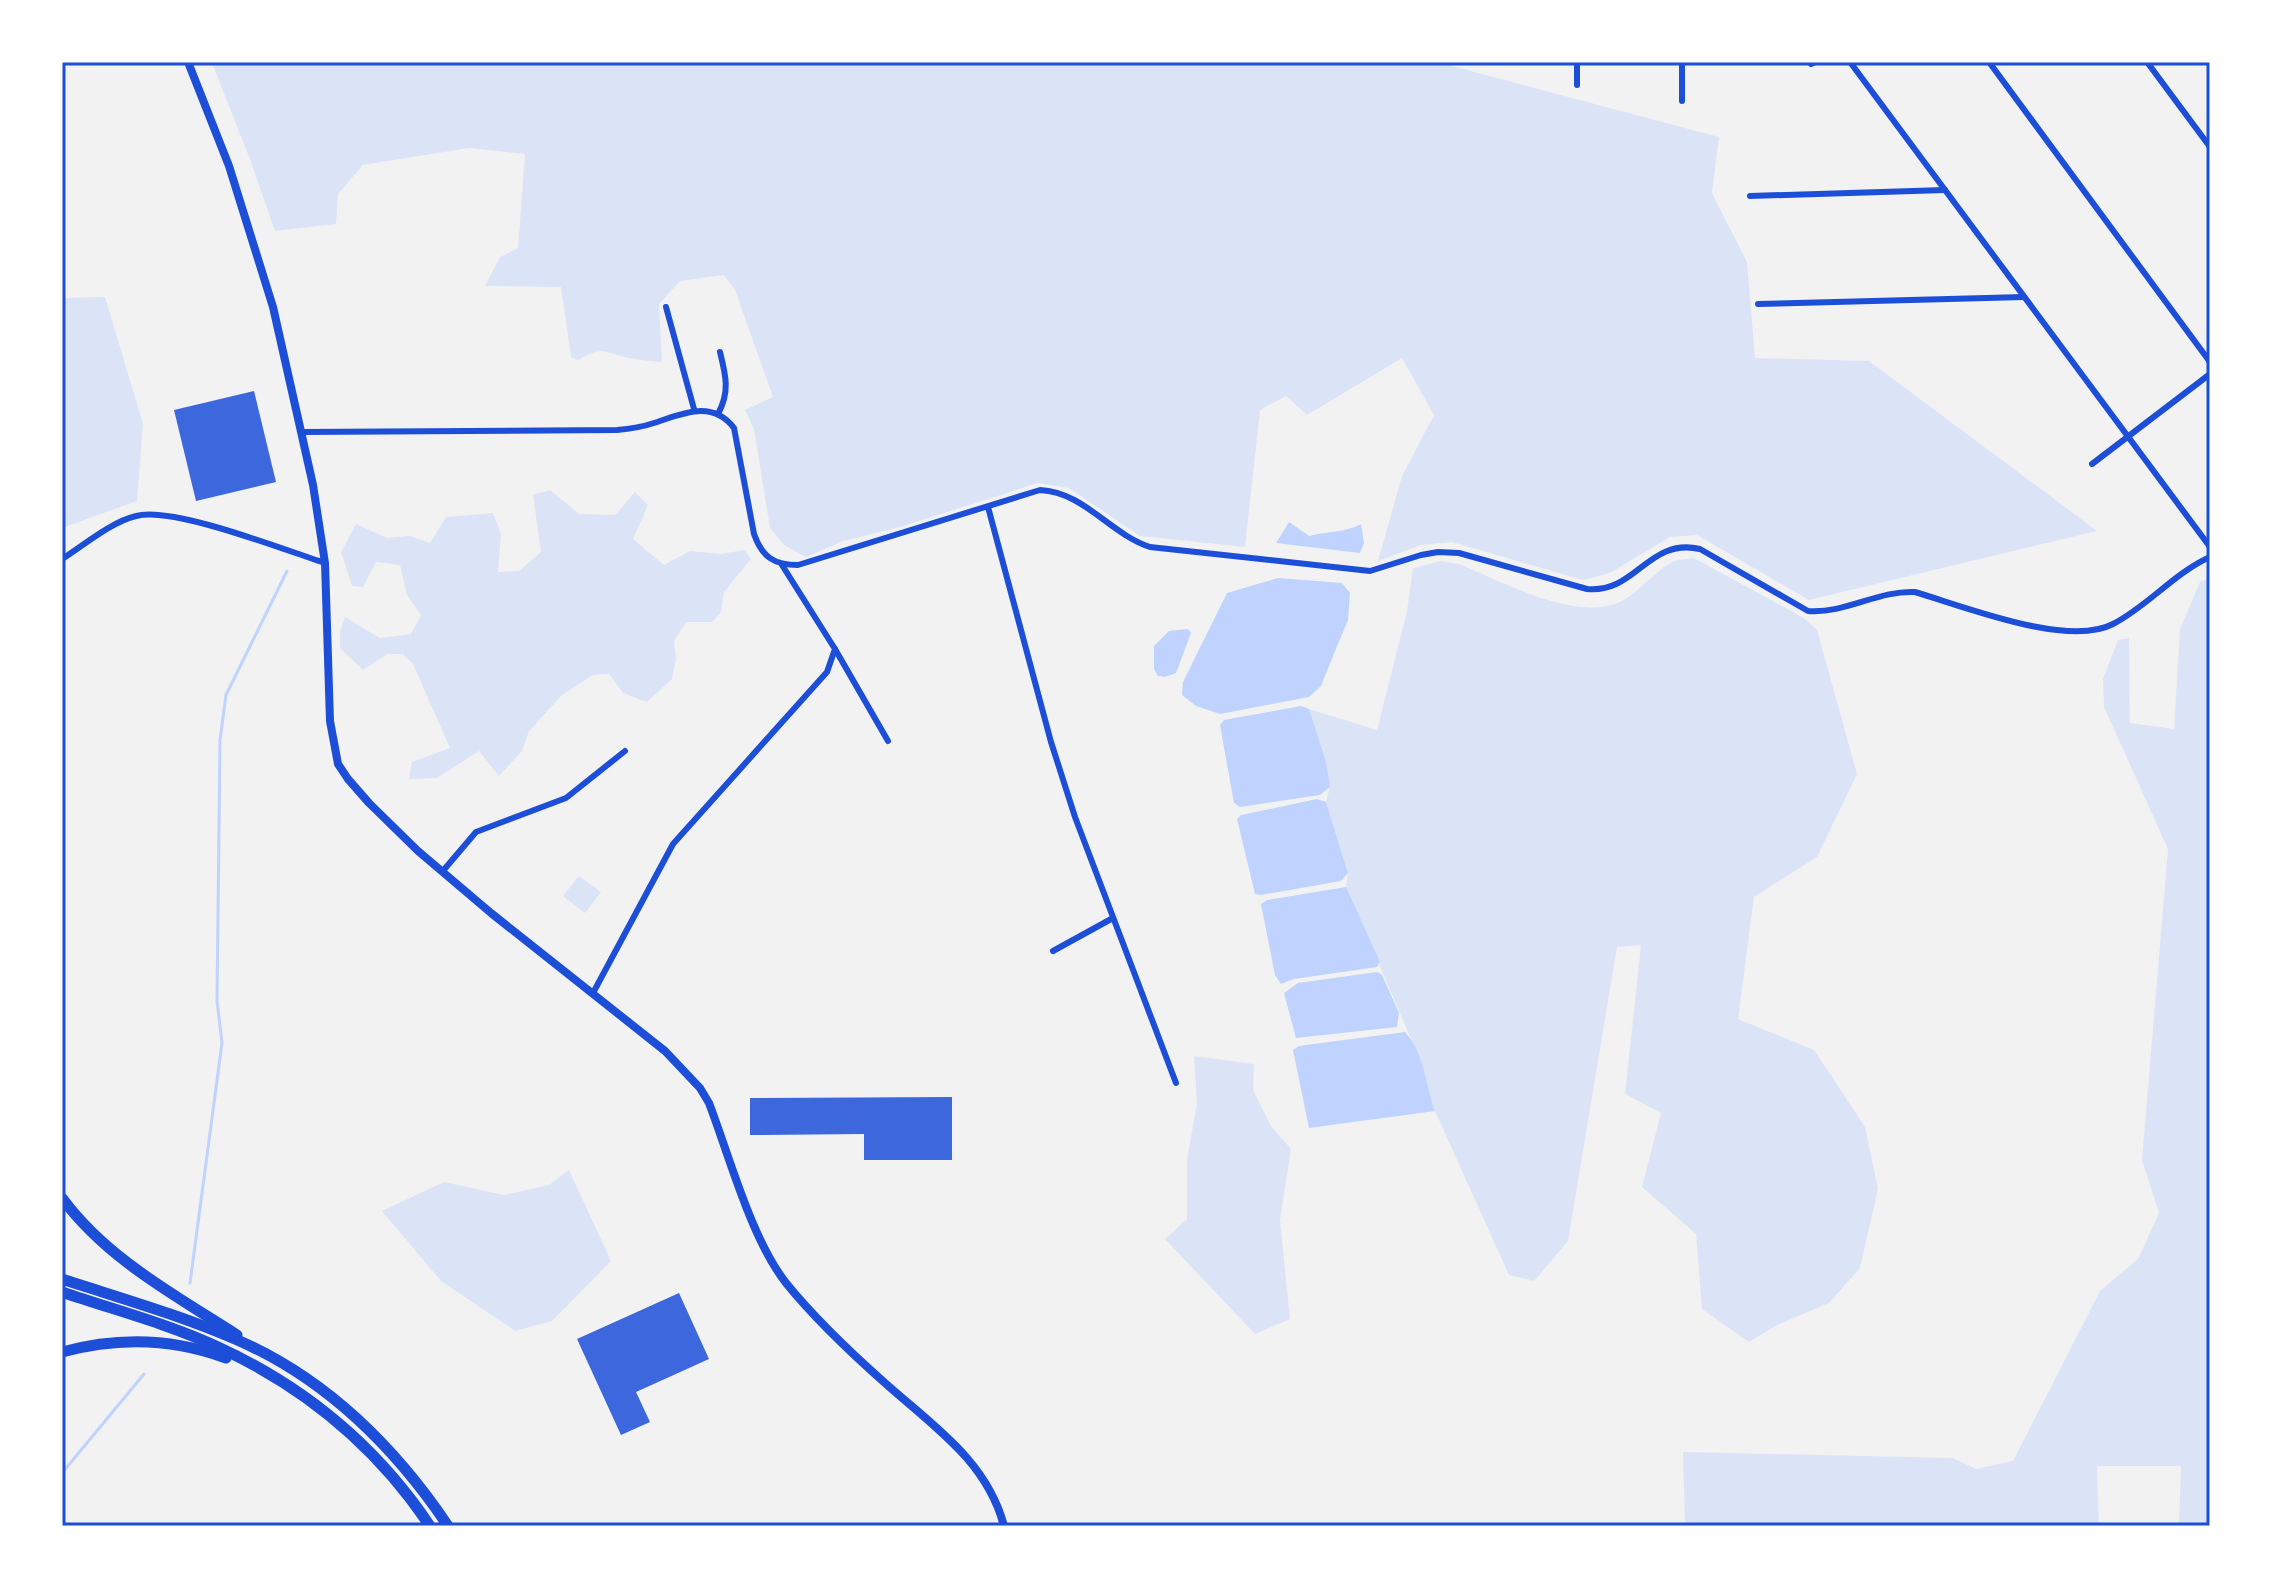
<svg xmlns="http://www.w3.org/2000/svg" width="2272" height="1588" font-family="Bitter,serif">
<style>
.green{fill:#dbe4f7}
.water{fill:#bfd3fe}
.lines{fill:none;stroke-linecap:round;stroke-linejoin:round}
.stream{stroke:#bfd3fe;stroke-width:3}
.building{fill:#3d67dc}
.minor{stroke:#1d4ed8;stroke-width:6}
.tertiary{stroke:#1d4ed8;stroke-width:8}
.motorway{stroke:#1d4ed8;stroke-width:11}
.neatline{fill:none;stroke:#1d4ed8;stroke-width:3}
</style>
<rect width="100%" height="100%" fill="#f2f2f2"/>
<!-- green -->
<g class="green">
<path d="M1437,62L1719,137L1712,193L1747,262L1755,358L1869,361L2097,531L1809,600L1697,535L1670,537L1610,573L1583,580L1452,542L1421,545L1378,561L1402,476L1434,415L1402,358L1307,415L1286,396L1260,410L1245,547L1140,536L1069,488L1038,483L900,527L843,541L806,557L784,545L770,528L754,429L745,410L773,397L735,290L724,275L680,281L659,304L662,362C651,361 640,360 629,358C603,353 605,345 578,360L571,357L561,287L485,286L500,257L518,248L525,154L469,148L363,165L338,194L336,224L275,231L251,162L212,63Z"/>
<polygon points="105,297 143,424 137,501 62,528 62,298"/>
<polygon points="550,490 579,514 615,515 635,492 648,505 633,539 664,565 690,551 721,554 744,550 751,559 724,592 721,612 712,622 686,622 674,641 676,659 672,679 647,702 623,693 609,674 593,675 562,695 529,731 522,751 499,776 479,751 437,778 409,779 412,762 450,748 413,664 403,654 387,654 363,670 340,648 340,632 345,617 380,638 411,634 421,615 407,595 400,565 376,562 363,587 352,586 341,552 356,524 387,538 410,536 430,543 446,517 493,513 501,534 498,572 519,571 541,552 533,495"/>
<path d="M1694,558L1804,618L1817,630L1857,774L1817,857L1754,897L1738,1019L1814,1050L1865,1127L1878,1189L1860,1268L1829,1303L1777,1325L1749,1342L1702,1309L1696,1234L1642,1187L1661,1113L1625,1094L1641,945L1617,947L1568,1241L1534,1281L1509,1275L1435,1111L1411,1039L1346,887L1348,873L1326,802L1330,787L1309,709L1377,730L1407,611L1413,568L1441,561L1459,564C1501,581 1575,622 1620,602C1640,592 1658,567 1675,561C1681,559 1688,559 1694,558Z"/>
<polygon points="2210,578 2210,1526 2179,1526 2181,1466 2097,1466 2099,1526 1685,1526 1683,1452 1953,1458 1976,1469 2013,1461 2100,1291 2138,1259 2159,1213 2142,1160 2168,849 2104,707 2103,679 2118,640 2129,638 2130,723 2174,729 2180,629 2200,582"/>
<polygon points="579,876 601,892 585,913 563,896"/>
<polygon points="1194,1056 1254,1064 1253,1090 1271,1126 1291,1149 1280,1220 1290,1319 1255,1334 1165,1239 1187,1219 1187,1160 1197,1103"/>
<polygon points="569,1170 611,1261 552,1321 515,1331 441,1281 382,1211 444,1182 504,1195 549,1185"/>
</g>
<!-- water -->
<g class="water">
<path d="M1289,522L1309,536C1328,531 1344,533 1361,524L1364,543L1360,553L1276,543Z"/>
<polygon points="1278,578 1342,583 1350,593 1348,620 1338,644 1321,686 1309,697 1220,714 1196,706 1182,695 1183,682 1227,593"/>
<polygon points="1188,629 1191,633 1176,673 1165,677 1158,676 1154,669 1154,646 1169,631"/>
<polygon points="1301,706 1309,709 1326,762 1330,787 1320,795 1240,807 1234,803 1220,725 1224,720"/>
<polygon points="1317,799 1326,802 1348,873 1341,881 1261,895 1255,894 1237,819 1241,815"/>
<polygon points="1346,887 1380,962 1377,967 1294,979 1281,984 1275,975 1261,904 1267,900"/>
<polygon points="1377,972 1382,975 1399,1013 1397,1027 1296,1038 1284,993 1298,983"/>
<path d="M1405,1032C1424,1052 1426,1086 1435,1111L1309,1128L1293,1050L1299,1046Z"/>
</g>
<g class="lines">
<!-- stream -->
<g class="stream">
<polyline points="190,1283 222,1043 217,1001 220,740 226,695 287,571"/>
<polyline points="62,1473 144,1374"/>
</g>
</g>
<!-- building -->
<g class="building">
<polygon points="254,391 276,482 196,501 174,410"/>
<polygon points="952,1097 952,1160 864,1160 864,1134 750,1135 750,1098"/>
<polygon points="679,1293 709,1359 636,1392 650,1422 621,1435 577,1339"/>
</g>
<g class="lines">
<!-- minor -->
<g class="minor">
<polyline points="1682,62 1682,101"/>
<polyline points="1850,62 2210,547"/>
<polyline points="1989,62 2210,362"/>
<polyline points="2147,62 2210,147"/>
<polyline points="1811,64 1815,62"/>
<polyline points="1577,85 1577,62"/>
<polyline points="1750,196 1945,190"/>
<polyline points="1758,304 2024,297"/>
<polyline points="666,307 694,409"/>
<path d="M718,414C730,392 726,376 720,352"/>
<path d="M302,432L617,430C629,429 642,427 654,423C682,414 712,399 734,428L754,534C762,557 774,565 798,565L1040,490C1084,492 1110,534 1150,547L1370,571L1421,555L1438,552L1459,553L1587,589C1636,594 1648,537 1700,549L1808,611C1845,614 1879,590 1915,592C1963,606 2068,648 2113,624C2148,606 2174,573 2210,557"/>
<polyline points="2092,464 2210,374"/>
<polyline points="988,507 1051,742 1075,817 1176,1083"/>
<path d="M62,559C84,545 111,522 136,516C173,506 284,550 325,563"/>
<polyline points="835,649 888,741"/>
<polyline points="442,872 476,832 566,798 625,751"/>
<polyline points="1053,951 1113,918"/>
<polyline points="593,993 673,844 827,672 835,649 782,565"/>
</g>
<!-- tertiary -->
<path class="tertiary" d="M188,62L229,166L273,307L313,485L325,563L330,721L338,764L348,779L369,803L418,851L491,913L665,1051L700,1088L709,1103C730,1158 751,1238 786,1283C816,1320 850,1352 885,1383C933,1426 987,1461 1004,1526"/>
<!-- motorway -->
<g class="motorway">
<path d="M62,1198C107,1259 175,1295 237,1335"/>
<path d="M62,1279C120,1298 180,1315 235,1339C326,1378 394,1446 448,1526"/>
<path d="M62,1292C114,1310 169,1324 218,1347C305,1387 377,1447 430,1526"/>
<path d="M62,1352C117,1337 172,1338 226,1358"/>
</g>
</g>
<!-- border -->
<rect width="2272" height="1588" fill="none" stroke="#ffffff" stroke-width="128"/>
<rect x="64" y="64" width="2144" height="1460" class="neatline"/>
</svg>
